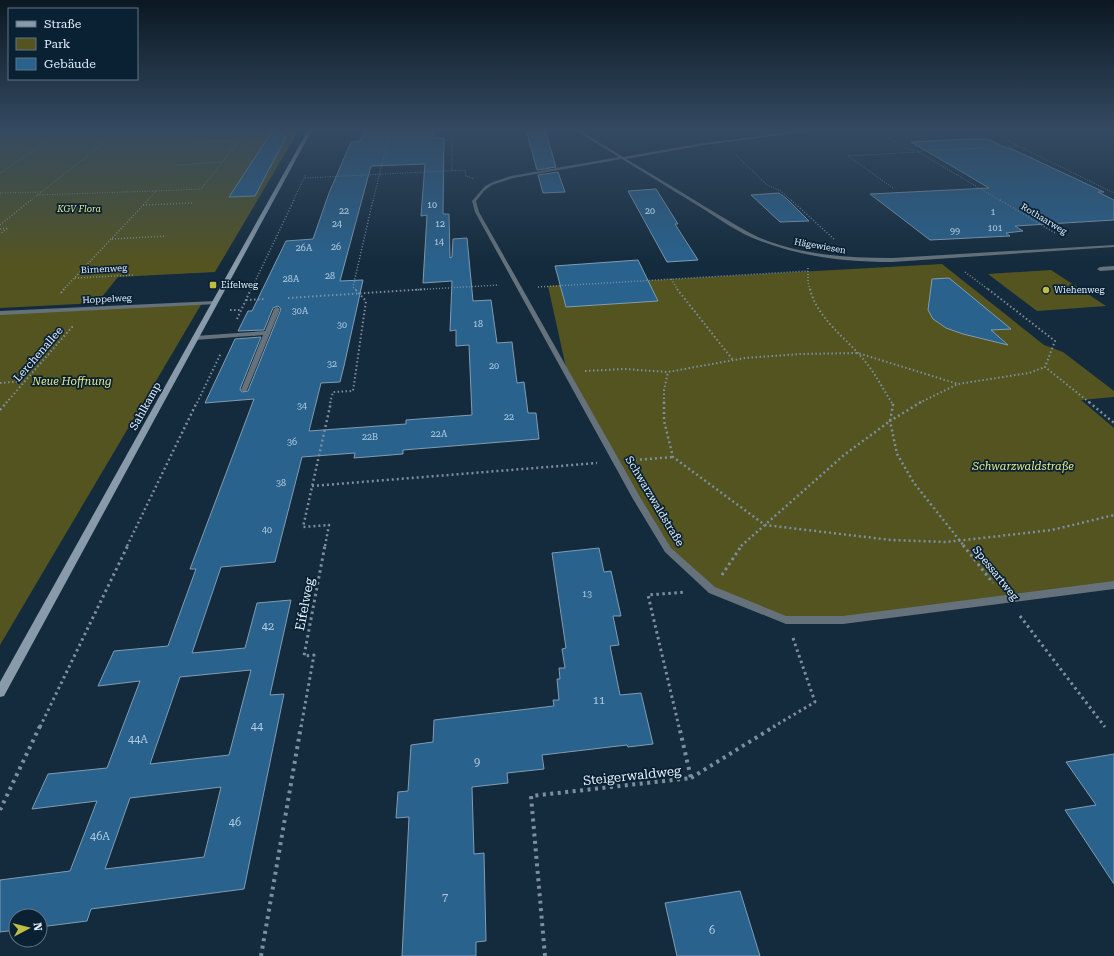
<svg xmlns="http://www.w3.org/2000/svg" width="1114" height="956" font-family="'Roboto Serif',serif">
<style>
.green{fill:#545421}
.building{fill:#29628d;stroke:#819cb2;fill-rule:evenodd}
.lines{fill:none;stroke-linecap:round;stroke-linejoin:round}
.path-far5{stroke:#7c8f9e;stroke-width:1;stroke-dasharray:1 1.5;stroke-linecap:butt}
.path-far4{stroke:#7c8f9e;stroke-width:1.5;stroke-dasharray:1 2;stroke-linecap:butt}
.path-far3{stroke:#7c8f9e;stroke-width:2;stroke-dasharray:1.5 2.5;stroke-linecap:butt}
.path-far2{stroke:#7c8f9e;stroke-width:2.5;stroke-dasharray:2 3;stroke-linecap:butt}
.path-far1{stroke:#7c8f9e;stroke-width:3;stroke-dasharray:2.5 3.5;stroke-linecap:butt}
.path{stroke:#7c8f9e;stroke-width:4;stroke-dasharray:3 4.5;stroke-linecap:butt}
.lane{fill:#66727b;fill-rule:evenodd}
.street{fill:#66727b;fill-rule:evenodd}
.secondary{fill:#899baa;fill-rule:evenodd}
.poi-dot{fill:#bfbe41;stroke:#0a2133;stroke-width:1.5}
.labels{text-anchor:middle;stroke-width:3.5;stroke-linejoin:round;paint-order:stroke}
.number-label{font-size:9px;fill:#b4cce1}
.far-park-label{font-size:9px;font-style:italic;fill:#ebeb89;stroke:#0a2133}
.far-street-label{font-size:9px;fill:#e2f0fd;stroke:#0a2133}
.far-poi-label{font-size:9px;fill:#e2f0fd;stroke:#0a2133;text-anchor:start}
.street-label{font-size:11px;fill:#e2f0fd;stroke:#0a2133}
.park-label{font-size:11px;font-style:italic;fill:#ebeb89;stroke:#0a2133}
.near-number-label{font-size:11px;fill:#b4cce1}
.near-street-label{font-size:13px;fill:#e2f0fd;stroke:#0a2133}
</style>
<rect width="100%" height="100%" fill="#142b3d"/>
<!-- green -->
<g class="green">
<polygon points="0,130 299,130 215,272 118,277 97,303 0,308"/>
<polygon points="942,264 1044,345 1063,352 1114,391 1114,397 1081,400 1114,428 1114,585 843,620 786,620 712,590 668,550 567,372 548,286"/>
<polygon points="1051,270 1106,306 1037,311 988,274"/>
<polygon points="202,303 0,645 0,313"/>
</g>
<!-- building -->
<g class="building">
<polygon points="273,130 286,137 255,196 229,197"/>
<path d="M364,130H434V137L444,138L443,214H449L450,258L452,257L453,239L467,238L473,301L491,300L497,343L512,342L517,383L524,382L528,413H536L539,439L403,450V454L354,458L355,453L302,457L275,562L221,567L192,653L245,648L257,603L291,600L270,695L284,694L244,889L91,909L87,921L40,927V916H16V930L0,932V880L70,871L97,801L32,809L48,774L107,768L140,681L98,686L114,651L168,646L196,569H190L254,399L205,403L235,339L261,337L240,389L242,392L248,391L281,309L278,306L273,308L264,330L238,331L248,311H252L286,241L313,239L329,193L351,142L360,141ZM425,164L421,216L427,215L423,283L452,281L450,331L456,330V346L469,345L472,415L406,420V424L309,431L321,383L340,382L344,366L363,280L340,281L371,166ZM251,670L229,755L150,764L180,677ZM221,787L204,857L105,869L130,798Z"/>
<polygon points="526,130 545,130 556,167 537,170"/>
<polygon points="969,139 988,139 1006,148 1010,148 1104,192 1098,192 1114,200 1114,220 1015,226 1023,231 1006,233 1010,236 930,240 870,194 989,188 911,142"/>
<polygon points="558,172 565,192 543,193 538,175"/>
<polygon points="656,189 678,224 675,224 698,260 667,262 628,191"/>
<polygon points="779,193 786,198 809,221 780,222 751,195"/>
<polygon points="638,260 658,301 566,307 555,266"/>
<polygon points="949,278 1011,329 991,330 1008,345 963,334 946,328 933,319 928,310 932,279"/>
<polygon points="599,548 604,572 611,571 621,616 613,616 619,645 610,646 620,695 641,693 653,744 628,747 627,745 542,755 544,769 507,773 508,783 472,787 474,854 484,853 486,941 476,942 476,956 402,956 409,817 396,818 398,792 408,791 411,745 433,742 434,720 554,706 553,700 559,700 557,679 560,679 559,668 565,668 562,649 566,648 552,553"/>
<polygon points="1114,754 1114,884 1065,810 1096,805 1066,762"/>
<polygon points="740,891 760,956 677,956 665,903"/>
</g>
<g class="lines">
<!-- path-far5 -->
<g class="path-far5">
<polyline points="442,130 452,135 452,171"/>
<polyline points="876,130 898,143"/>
<polyline points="986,130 1114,193"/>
<polyline points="198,142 239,141"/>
<polyline points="1004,147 1018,146"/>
<polyline points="905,148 917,151 1001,201"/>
<polyline points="918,151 985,148"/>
<polyline points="736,155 767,185 781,191 792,201"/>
<polyline points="177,165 222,162"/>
<polyline points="0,173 61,132 119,130"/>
<polyline points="305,178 465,170 466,176 474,179"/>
<polyline points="893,188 848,156 918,152"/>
<polyline points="156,191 201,189 248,130"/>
<polyline points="0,193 41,192"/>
<polyline points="37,195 156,191 147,201"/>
<polyline points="30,201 120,130"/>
<polyline points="293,201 306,174"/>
<polyline points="373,201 390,130"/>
</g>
<!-- path-far4 -->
<g class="path-far4">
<polyline points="791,200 835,240"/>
<polyline points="1000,200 1055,233"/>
<polyline points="143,205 192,203"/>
<polyline points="0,225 31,200"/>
<polyline points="0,229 8,228 0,234"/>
<polyline points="112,239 166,236"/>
<polyline points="808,268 808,282 810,290"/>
<polyline points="965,272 989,290"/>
<polyline points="75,278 134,275"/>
<polyline points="671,279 678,290"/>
<polyline points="538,287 808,271"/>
<polyline points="63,290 148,200"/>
<polyline points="251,290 294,200"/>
<polyline points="356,290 353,287 373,200"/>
<polyline points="412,290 499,285"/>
</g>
<!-- path-far3 -->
<g class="path-far3">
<polyline points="677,289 733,360"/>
<path d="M810,289C817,318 845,337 864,360C875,373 883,389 892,403"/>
<polyline points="988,289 1055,341 1045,367 1090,403"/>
<polyline points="61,293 64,289"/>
<polyline points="288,298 428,289"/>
<polyline points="246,300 265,299"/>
<polyline points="230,310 241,310"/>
<polyline points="237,319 251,289"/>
<polyline points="585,371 624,369 668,372 745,358 801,354 858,353 958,384"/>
<polyline points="0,383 24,381"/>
<polyline points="6,403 73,326"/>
<polyline points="197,403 221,353"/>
<polyline points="330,403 333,392 353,391 366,301 355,289"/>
<polyline points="664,403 664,390 668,372"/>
<polyline points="919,403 958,384 1029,373 1045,367"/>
</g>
<!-- path-far2 -->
<g class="path-far2">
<polyline points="664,402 664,421 673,457 765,525 891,540 947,542 1052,530 1114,515"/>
<polyline points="921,402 890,421 897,454 914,483 964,546"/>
<polyline points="1089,402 1114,423"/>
<polyline points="0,410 7,402"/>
<polyline points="635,460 673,457"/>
<polyline points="312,486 597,463"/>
<polyline points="127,546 197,402"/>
<polyline points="325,546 329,525 303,527 331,402"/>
<polyline points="741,546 844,455 890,421 893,405 891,402"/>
</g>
<!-- path-far1 -->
<g class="path-far1">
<polyline points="963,545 993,583"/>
<polyline points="722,575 742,545"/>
<polyline points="1020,616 1105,727"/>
<polyline points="40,727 128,545"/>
<polyline points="301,727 314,655 304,656 325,545"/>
<polyline points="679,727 648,595 686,592"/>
<polyline points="773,727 815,702 793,638"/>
</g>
<!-- path -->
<g class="path">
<polyline points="691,778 775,726"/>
<polyline points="0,810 40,726"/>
<polyline points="261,956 301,726"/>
<polyline points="545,956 531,796 691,778 679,726"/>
</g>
<!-- lane -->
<g class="lane">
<polygon points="1114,266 1114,270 1100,271 1097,269 1100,267"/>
<polygon points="215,301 217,302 217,304 0,315 0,311"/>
<polygon points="277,307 280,309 247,390 246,391 242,391 241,390 263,335 195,340 192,338 195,336 265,331 274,309"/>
</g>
<!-- street -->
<path class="street" d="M575,130H579L623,157L704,143L809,130H820L704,145L626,159C652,174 678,190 704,206C723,217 741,229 760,238C801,255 848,258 892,258L1114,245V247L892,262C846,262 801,257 758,240C739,233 722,221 705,210C677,193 650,176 622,159L513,178L492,185L484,191L476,201L479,212L640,497L671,548L715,587L786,616H843L1114,581V589L843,624H786L709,593L665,552L633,499L475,212L472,201L485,186L493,182L511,176L619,157Z"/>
<!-- secondary -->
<polygon class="secondary" points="308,130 312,130 4,696 0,697 0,682"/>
</g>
<!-- sky -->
<linearGradient id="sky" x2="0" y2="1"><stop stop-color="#0b1822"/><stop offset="0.49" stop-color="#344a62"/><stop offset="1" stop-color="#344a62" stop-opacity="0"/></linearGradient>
<rect width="1114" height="264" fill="url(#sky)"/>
<!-- markers -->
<g class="poi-dot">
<rect x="209" y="281" width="8" height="8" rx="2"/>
<circle cx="1046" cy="290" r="4"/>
</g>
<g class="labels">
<!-- number labels -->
<g class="number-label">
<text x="432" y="208">10</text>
<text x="344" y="214">22</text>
<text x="650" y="214">20</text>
<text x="993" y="215">1</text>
<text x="337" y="227">24</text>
<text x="440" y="227">12</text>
<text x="995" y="231">101</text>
<text x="955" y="234">99</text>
<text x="439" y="245">14</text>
<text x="336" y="250">26</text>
<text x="304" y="251">26A</text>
<text x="330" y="279">28</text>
<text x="291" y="282">28A</text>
<text x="300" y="314">30A</text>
<text x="478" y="327">18</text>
<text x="342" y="328">30</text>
<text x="332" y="367">32</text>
<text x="494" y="369">20</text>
<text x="302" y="409">34</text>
<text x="509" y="420">22</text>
<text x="439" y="437">22A</text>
<text x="370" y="440">22B</text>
<text x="292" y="445">36</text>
<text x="281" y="486">38</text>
<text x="267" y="533">40</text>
<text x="587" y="597">13</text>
</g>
<!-- far-park labels -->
<g class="far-park-label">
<text x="79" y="212">KGV Flora</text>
</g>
<!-- far-street labels -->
<g class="far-street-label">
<text transform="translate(1044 219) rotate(31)" y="3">Rothaarweg</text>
<text transform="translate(820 246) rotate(10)" y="3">Hägewiesen</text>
<text transform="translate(104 269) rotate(-3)" y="3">Birnenweg</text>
<text transform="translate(107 299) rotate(-3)" y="3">Hoppelweg</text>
</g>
<!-- far-poi labels -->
<g class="far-poi-label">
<text x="221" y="288">Eifelweg</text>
<text x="1054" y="293">Wiehenweg</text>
</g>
<!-- street labels -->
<g class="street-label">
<text transform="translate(38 354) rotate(-49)" y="4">Lerchenallee</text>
<text transform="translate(145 406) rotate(-61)" y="4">Sahlkamp</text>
<text transform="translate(655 501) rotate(59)" y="4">Schwarzwaldstraße</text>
<text transform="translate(996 573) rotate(51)" y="4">Spessartweg</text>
</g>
<!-- park labels -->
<g class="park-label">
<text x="72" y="385">Neue Hoffnung</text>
<text x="1023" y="470">Schwarzwaldstraße</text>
</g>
<!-- near-number labels -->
<g class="near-number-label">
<text x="268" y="630">42</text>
<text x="599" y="704">11</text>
<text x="257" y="730">44</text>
<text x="138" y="743">44A</text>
<text x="477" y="766">9</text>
<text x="235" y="826">46</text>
<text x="100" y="840">46A</text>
<text x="445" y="901">7</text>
<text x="712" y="934">6</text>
</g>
<!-- near-street labels -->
<g class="near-street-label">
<text transform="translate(304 604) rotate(-79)" y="5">Eifelweg</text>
<text transform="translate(632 775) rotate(-6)" y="5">Steigerwaldweg</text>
</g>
</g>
<!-- legend -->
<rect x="8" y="8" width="130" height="72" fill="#0a2133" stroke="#607484"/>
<rect x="16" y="21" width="20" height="6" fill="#899baa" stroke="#607484"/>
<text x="44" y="28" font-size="12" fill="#e2f0fd">Straße</text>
<rect x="16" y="38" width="20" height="12" fill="#545421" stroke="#607484"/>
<text x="44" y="48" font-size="12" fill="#e2f0fd">Park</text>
<rect x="16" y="58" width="20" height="12" fill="#29628d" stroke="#607484"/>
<text x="44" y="68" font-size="12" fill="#e2f0fd">Gebäude</text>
<!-- north arrow -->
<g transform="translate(28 928) rotate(83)"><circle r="19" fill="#0a2133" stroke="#607484"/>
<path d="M0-3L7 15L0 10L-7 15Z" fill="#bfbe41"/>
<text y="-6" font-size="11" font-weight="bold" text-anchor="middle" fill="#e2f0fd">N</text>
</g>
</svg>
